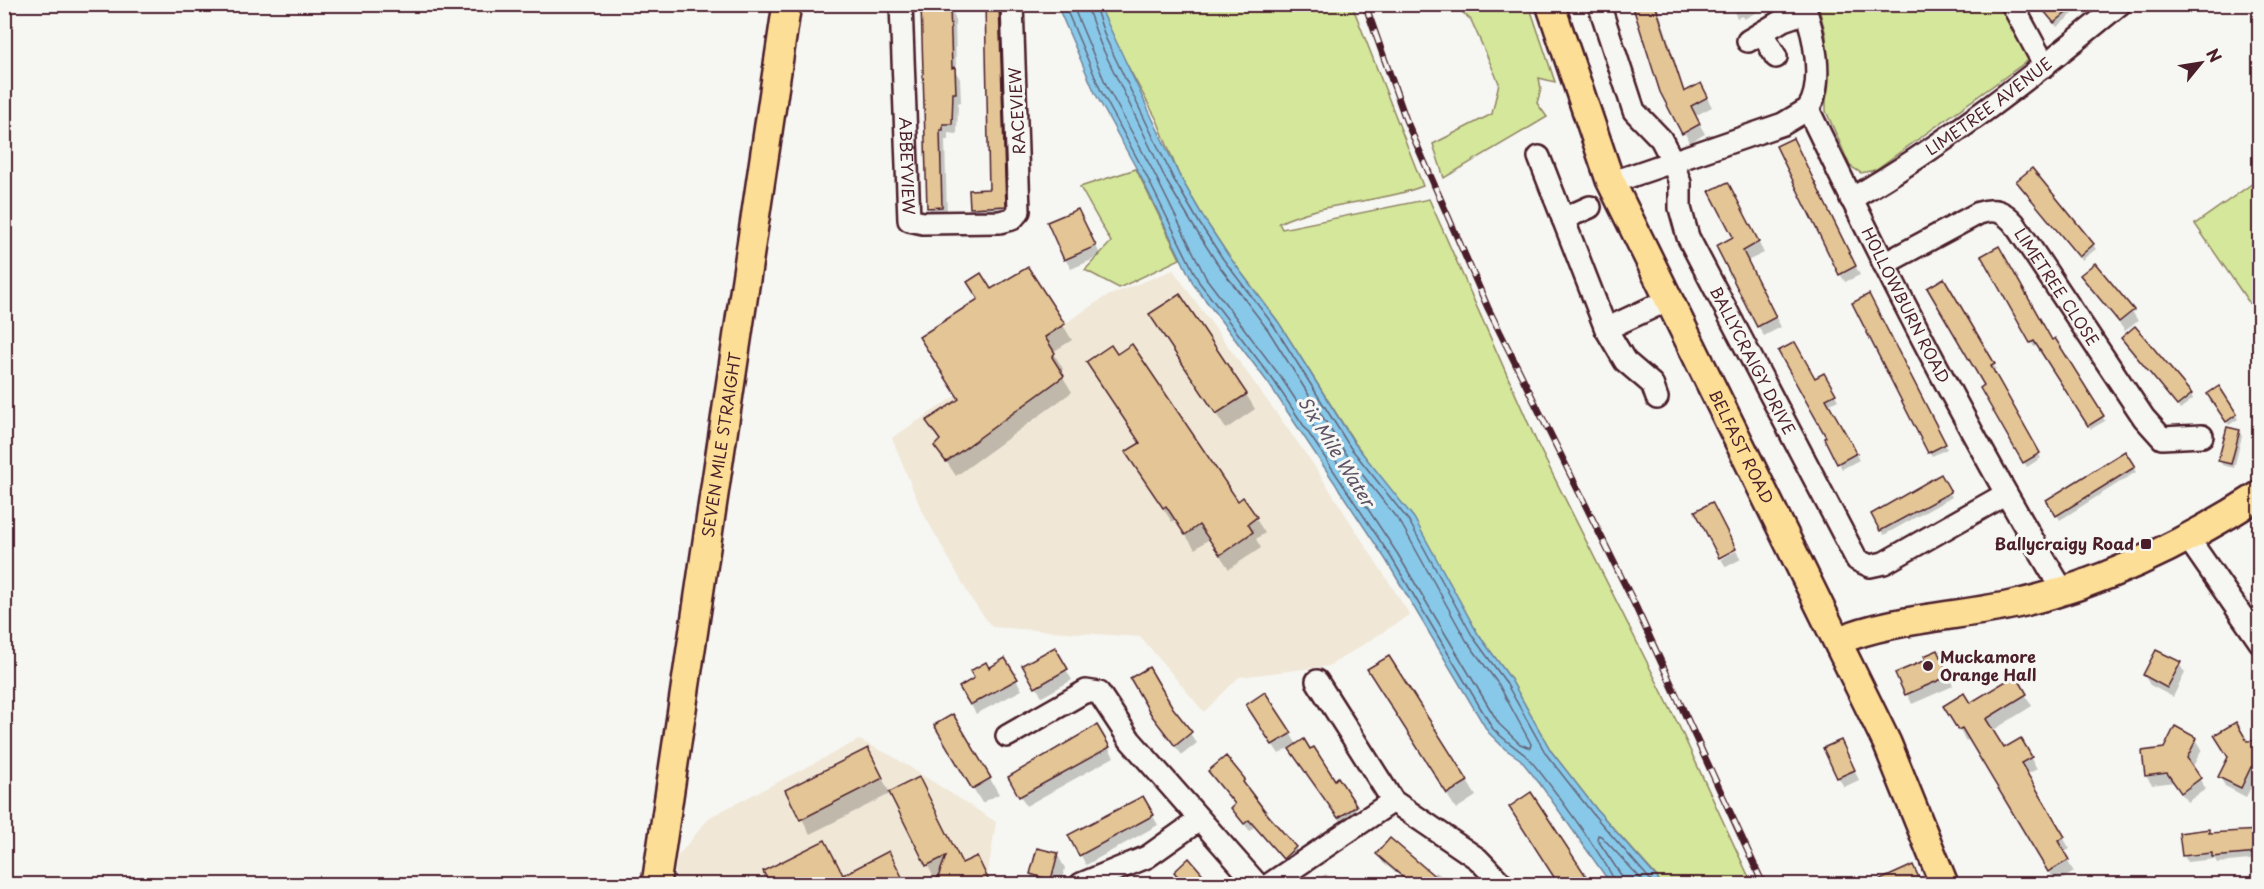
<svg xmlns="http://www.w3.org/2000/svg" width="2264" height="889" font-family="'Playpen Sans',sans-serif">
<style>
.built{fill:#f0e7d6}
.green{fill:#d4e79b;stroke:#8f8363;stroke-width:1.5}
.water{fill:#88c9e9;stroke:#6f859d;stroke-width:1.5}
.shadow{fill:#0003}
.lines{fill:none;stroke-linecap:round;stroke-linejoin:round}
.shore{stroke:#636377;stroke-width:1.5}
.building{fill:#e3c596;stroke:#4a1f2b;stroke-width:1.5}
.minor-casing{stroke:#4a1f2b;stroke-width:26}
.major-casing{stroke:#4a1f2b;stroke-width:32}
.minor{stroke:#f6f6f2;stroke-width:21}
.major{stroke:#fdde96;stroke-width:27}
.rail-casing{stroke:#4a1f2b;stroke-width:7}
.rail{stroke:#f6f6f2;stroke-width:4.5;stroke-dasharray:14;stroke-linecap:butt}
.poi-dot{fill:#4a1f2b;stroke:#f6f6f2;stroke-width:2}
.labels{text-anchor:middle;stroke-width:6;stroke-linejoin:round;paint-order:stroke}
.street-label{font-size:16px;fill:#4a1f2b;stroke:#f6f6f2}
.poi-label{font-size:16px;font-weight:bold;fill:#4a1f2b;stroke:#f6f6f2;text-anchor:end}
.water-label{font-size:18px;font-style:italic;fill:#5d5264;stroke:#f6f6f2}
</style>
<rect width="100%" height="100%" fill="#f6f6f2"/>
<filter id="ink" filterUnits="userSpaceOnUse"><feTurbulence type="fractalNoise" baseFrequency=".0167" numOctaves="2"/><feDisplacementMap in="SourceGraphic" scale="12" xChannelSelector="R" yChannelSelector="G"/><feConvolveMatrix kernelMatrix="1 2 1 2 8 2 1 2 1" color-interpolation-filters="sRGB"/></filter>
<g filter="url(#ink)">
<!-- built -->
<g class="built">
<polygon points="1173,270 1313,464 1410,615 1329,666 1239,677 1204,712 1141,637 992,627 972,600 921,509 892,438 1105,297"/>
<polygon points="859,740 892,756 996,822 986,884 674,884 677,857 710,817"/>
</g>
<!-- green -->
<g class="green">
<path d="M1099,5H1352L1423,186C1377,204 1324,201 1279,223L1282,229L1429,199L1538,445L1679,726L1752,884H1660L1658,878L1597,810L1551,751L1510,678L1478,634L1424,538L1355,443L1277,320L1228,255L1205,220L1179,175L1157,120L1112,37Z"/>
<polygon points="1454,5 1529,5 1555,82 1539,78 1541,89 1537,103 1547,117 1444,178 1433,144 1492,114 1499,83 1471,20"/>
<polygon points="1818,5 1999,5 2030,59 1875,170 1861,173 1850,166 1826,111 1826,35"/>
<polygon points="1136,169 1180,259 1119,288 1085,270 1111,242 1080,187"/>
<polygon points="2259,179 2259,317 2195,224"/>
</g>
<!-- water -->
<polygon class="water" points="1057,5 1099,5 1179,175 1205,220 1228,255 1279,323 1355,444 1414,518 1478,634 1510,678 1551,751 1597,810 1658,879 1660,884 1611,884 1540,784 1520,759 1505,749 1488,732 1386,560 1269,384 1194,285 1140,175 1095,93"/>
<!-- shadow -->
<g class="shadow">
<polygon points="922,4 943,4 943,7 950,7 955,17 956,72 960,79 961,102 958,103 957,134 948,133 948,140 945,140 947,217 934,218 929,208"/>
<polygon points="986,4 1003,4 1008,212 975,213 972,208 990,191"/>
<polygon points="1634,4 1657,4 1685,93 1700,85 1712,107 1695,116 1705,134 1689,143"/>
<polygon points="1730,4 1767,4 1768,6 1744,19 1742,16 1737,18"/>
<polygon points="2048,4 2085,4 2057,27 2046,13"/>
<polygon points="2260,80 2260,101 2251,86"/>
<polygon points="1797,148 1860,275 1845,282 1840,274"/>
<polygon points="2021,186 2093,245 2096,249 2082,260"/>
<polygon points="1733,193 1764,253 1747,261 1781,327 1764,336 1758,326 1735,238"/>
<polygon points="1083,220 1101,256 1071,269 1065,259"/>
<polygon points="1983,256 2051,342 2055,340 2105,421 2091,429 2038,345 2034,347"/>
<polygon points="2082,276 2132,311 2138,321 2125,331"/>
<polygon points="1944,280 1996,369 1992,371 2041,458 2027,467 1982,388 1986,386"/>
<polygon points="990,291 1063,325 1072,340 1053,352 1063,369 1060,372 1072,392 956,476 936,446 940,442 928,422 960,400"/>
<polygon points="1869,296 1947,449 1932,456 1854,304"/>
<polygon points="1151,315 1246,394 1255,409 1226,429"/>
<polygon points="2125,343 2191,394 2193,399 2180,409"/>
<polygon points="1780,352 1814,380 1824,375 1838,400 1828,405 1859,460 1842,469"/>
<polygon points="1088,363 1237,503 1243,499 1265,533 1256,539 1261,548 1229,569 1209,539 1195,549 1175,520 1172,522 1136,468 1141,444"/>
<polygon points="2218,388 2238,419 2229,425 2211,399"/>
<polygon points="2239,432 2242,436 2234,468 2222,465 2220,460"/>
<polygon points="2124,453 2136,472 2060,520 2048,500"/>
<polygon points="1940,476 1952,497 1884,535 1873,515"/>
<polygon points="1736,551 1741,559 1726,567 1721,559"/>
<polygon points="1054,649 1072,680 1042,697 1024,666"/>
<polygon points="1005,660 1022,690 976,714 961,687"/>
<polygon points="1943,662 1953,686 1912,704 1897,674"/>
<polygon points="2179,664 2185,673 2173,697 2150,685 2144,675"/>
<polygon points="2015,677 2032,706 1992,731 2003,750 2020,740 2037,769 2026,775 2070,849 2063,853 2074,872 2056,883 1969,739 1966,741 1952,718"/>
<polygon points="1132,679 1172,709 1197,743 1182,755 1159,726"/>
<polygon points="1378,685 1467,781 1476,796 1456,809"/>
<polygon points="1253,715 1290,733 1297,745 1334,782 1361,817 1345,827 1290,747 1279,754"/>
<polygon points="953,716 999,794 982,803 936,726"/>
<polygon points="1097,727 1114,757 1026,806 1010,777"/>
<polygon points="2196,739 2202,749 2192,768 2206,789 2187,802 2174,782 2152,785 2146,776 2165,749"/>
<polygon points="2260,742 2260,776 2257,776 2246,797 2225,786 2220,777 2247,743"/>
<polygon points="867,750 890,793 918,779 963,865 976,858 991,884 937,884 892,793 810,834 787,790"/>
<polygon points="1846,752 1859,780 1844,787 1838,777"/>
<polygon points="1226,758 1295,848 1300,856 1288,866 1254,827 1250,831 1237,816 1233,808 1236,805"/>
<polygon points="1143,798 1158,825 1086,865 1070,835"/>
<polygon points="2260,831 2260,859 2217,863 2215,859 2187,862 2184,855 2181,834"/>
<polygon points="1038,849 1057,854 1065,868 1061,884 1029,884"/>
<polygon points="1378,854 1433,876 1436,872 1452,884 1411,884 1383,863"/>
<polygon points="1326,874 1333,884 1310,884"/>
<polygon points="1918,877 1922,884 1897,884"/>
</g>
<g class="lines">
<!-- shore -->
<g class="shore">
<path d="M1064,4L1101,91L1145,173L1199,282L1274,381L1391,557L1493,729C1503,739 1514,746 1525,755C1539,768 1614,870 1615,884"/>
<polyline points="1072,4 1107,87 1152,169 1206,278 1280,376 1397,553 1499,724 1520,744 1530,748 1531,744 1499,685 1466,640 1402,525 1344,451 1268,330 1217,263 1194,227 1167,182 1100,43 1086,4"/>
<polyline points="1094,4 1106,39 1173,178 1200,224 1223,259 1274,326 1350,447 1409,521 1473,637 1505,681 1546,754 1593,814 1654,884"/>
<polyline points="1623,884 1621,875 1597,839 1598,835 1601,836 1646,884"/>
</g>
</g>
<!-- building -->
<g class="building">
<polygon points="921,4 950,6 952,68 955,67 956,93 953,93 952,124 943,124 943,130 940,130 942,207 927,208"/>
<polygon points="985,4 999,4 1006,206 970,208 969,190 989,189"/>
<polygon points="1632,4 1655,4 1684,92 1701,83 1708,97 1691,106 1700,124 1682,134 1660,92"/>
<polygon points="2038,4 2077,4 2054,23"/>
<polygon points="1793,138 1856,266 1839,275 1776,146"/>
<polygon points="2032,168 2094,244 2079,257 2016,181"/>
<polygon points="1728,182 1759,242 1743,251 1776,317 1757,327 1716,246 1733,237 1709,191"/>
<polygon points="1078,209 1096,246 1064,260 1047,222"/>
<polygon points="1999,246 2052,340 2055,338 2104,416 2088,426 2034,341 2030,343 1981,256"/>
<polygon points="2095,263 2134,310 2119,322 2080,275"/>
<polygon points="1028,267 1065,324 1045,337 1055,353 1052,357 1064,376 946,462 934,446 940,440 926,421 959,399 919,337 978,299 967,282 981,273 991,289"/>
<polygon points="1944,278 1995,364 1991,366 2040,453 2023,463 1980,388 1984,385 1927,288"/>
<polygon points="1180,294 1247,394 1216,414 1149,314"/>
<polygon points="1869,294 1946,444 1928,453 1852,303"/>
<polygon points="2135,326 2192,394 2177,406 2121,338"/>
<polygon points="1795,342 1815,378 1824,373 1836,394 1826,399 1857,453 1837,464 1824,438 1826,437 1778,351"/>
<polygon points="1132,344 1238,501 1243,497 1257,517 1248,524 1253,532 1220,555 1199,525 1185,535 1166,506 1163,508 1125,452 1140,443 1086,362 1111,345 1117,354"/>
<polygon points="2219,386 2237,414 2226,422 2207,394"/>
<polygon points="2227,427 2240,430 2231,464 2218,461"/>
<polygon points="2125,451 2135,467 2056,516 2046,500"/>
<polygon points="1941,474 1951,492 1880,531 1871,514"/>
<polygon points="1712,502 1736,549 1719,558 1695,511"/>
<polygon points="1055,647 1068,669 1035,688 1022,665"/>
<polygon points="1938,650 1949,676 1905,695 1895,673 1926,660 1924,656"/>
<polygon points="2156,650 2181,662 2167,688 2143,675"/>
<polygon points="1389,656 1468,781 1447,794 1367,669"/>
<polygon points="1005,658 1018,679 970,705 959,687 974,678 970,671 986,662 989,668"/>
<polygon points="1149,667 1173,708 1192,732 1175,746 1152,716 1130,678"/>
<polygon points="2016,675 2027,694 1986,719 2004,748 2021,738 2032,757 2021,763 2065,837 2058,841 2069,860 2048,872 1962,728 1958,730 1943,706 1964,693 1970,703"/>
<polygon points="1265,692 1292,733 1272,745 1246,705"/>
<polygon points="953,714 991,778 972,789 934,725"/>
<polygon points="2236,722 2247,741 2259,740 2259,766 2251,767 2241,788 2218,777 2228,757 2214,735"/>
<polygon points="1097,725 1110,747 1019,797 1008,777"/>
<polygon points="2175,726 2197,738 2187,758 2201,778 2181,793 2167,773 2145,776 2142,751 2164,748"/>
<polygon points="1304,739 1310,749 1314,747 1335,780 1338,777 1357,806 1338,818 1289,749"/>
<polygon points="1841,740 1855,770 1837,778 1823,748"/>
<polygon points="868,748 883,778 800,820 785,790"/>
<polygon points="1226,756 1245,779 1243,782 1268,815 1296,847 1283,859 1249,820 1244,824 1231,808 1235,804 1208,771"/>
<polygon points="919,777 962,863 977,856 991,885 935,885 946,856 926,866 889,792"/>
<polygon points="1531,792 1588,879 1580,885 1559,885 1509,807"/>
<polygon points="1143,796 1154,815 1079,856 1068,835"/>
<polygon points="2209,829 2209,833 2259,830 2259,853 2212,857 2212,853 2182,856 2179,833"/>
<polygon points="1390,838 1445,885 1412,885 1376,854"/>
<polygon points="825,840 843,875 889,851 906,885 770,885 763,871"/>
<polygon points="1037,848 1058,853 1051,880 1030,874"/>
<polygon points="1189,858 1212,885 1185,885 1174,872"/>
<polygon points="1913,865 1920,880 1909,885 1869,885"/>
</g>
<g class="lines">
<defs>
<g id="minor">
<path id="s1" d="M901,4L909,220L923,223L1000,222L1012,219L1019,211L1012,4"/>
<path id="s2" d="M1599,4L1634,111L1661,139L1672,160L1680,183V208L1688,237L1857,560L1870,566L1884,563L2006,494"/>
<polyline points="2012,4 2045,66"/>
<polyline points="1762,33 1776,57"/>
<polyline points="1748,41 1783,20 1806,12"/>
<path id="s3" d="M1808,109C1887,273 1969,435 2063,591"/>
<polyline points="1539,157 1606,329 1625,361 1652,384 1657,398"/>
<path d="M1610,180L1625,178L1783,124L1808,109C1825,84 1814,31 1803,4"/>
<path id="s4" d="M1851,199C1947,144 2035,74 2120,4"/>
<polyline points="1563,219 1590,207"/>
<path id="s5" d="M1884,264L1979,213C1995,208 2003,211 2014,223L2144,418L2162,438L2202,436"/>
<polyline points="1606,329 1668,300"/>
<polyline points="2188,538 2260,642"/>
<polyline points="1317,681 1393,801 1478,859 1502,884"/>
<polyline points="1007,736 1086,691 1099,693 1130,740 1257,884"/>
<polyline points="1081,884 1147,857 1199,820"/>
<polyline points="1270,884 1393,801"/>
</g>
<g id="major">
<path id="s6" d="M1550,4L1610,180L1887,743L1944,884"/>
<path d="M1838,641C1887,619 1962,616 2016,604C2103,584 2184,544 2260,495"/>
<path id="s7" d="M656,884L787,4"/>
</g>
</defs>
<!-- minor casing -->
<use href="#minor" class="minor-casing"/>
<!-- major casing -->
<use href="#major" class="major-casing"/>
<!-- minor -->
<use href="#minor" class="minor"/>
<!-- major -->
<use href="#major" class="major"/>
<defs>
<polyline id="rail" points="1365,4 1406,120 1488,308 1634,603 1763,884"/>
</defs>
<!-- rail casing -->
<use href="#rail" class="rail-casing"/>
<!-- rail -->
<use href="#rail" class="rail"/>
</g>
</g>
<!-- markers -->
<g class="poi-dot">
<rect x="2140" y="538" width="12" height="12" rx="3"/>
<circle cx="1928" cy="666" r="6"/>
</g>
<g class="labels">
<!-- street labels -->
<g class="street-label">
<text dy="6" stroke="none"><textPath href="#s4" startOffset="166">LIMETREE AVENUE</textPath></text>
<text transform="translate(1017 111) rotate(-93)" y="6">RACEVIEW</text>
<text dy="6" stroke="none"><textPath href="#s1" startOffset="162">ABBEYVIEW</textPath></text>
<text dy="6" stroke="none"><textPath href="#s5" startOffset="224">LIMETREE CLOSE</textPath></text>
<text dy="6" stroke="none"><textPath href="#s3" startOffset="219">HOLLOWBURN ROAD</textPath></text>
<text dy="6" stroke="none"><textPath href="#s2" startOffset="394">BALLYCRAIGY DRIVE</textPath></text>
<text dy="6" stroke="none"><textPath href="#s7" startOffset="444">SEVEN MILE STRAIGHT</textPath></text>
<text dy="6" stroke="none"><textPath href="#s6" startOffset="483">BELFAST ROAD</textPath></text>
</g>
<!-- poi labels -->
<g class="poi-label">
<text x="2134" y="550">Ballycraigy Road</text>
<text x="1940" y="663" text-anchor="start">Muckamore<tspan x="1940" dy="18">Orange Hall</tspan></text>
</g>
<!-- water labels -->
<g class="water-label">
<text transform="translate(1336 452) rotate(58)" y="6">Six Mile Water</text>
</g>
</g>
<!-- margin -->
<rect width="2264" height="889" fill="none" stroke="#f6f6f2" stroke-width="24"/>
<rect x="12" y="12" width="2240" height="865" fill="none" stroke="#4a1f2b" stroke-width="2" filter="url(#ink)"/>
<!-- north arrow -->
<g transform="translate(2201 63) rotate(60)" stroke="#f6f6f2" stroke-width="4.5" paint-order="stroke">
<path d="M0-4.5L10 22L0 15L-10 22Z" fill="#4a1f2b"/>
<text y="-9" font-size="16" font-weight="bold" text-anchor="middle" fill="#4a1f2b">N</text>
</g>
</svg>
